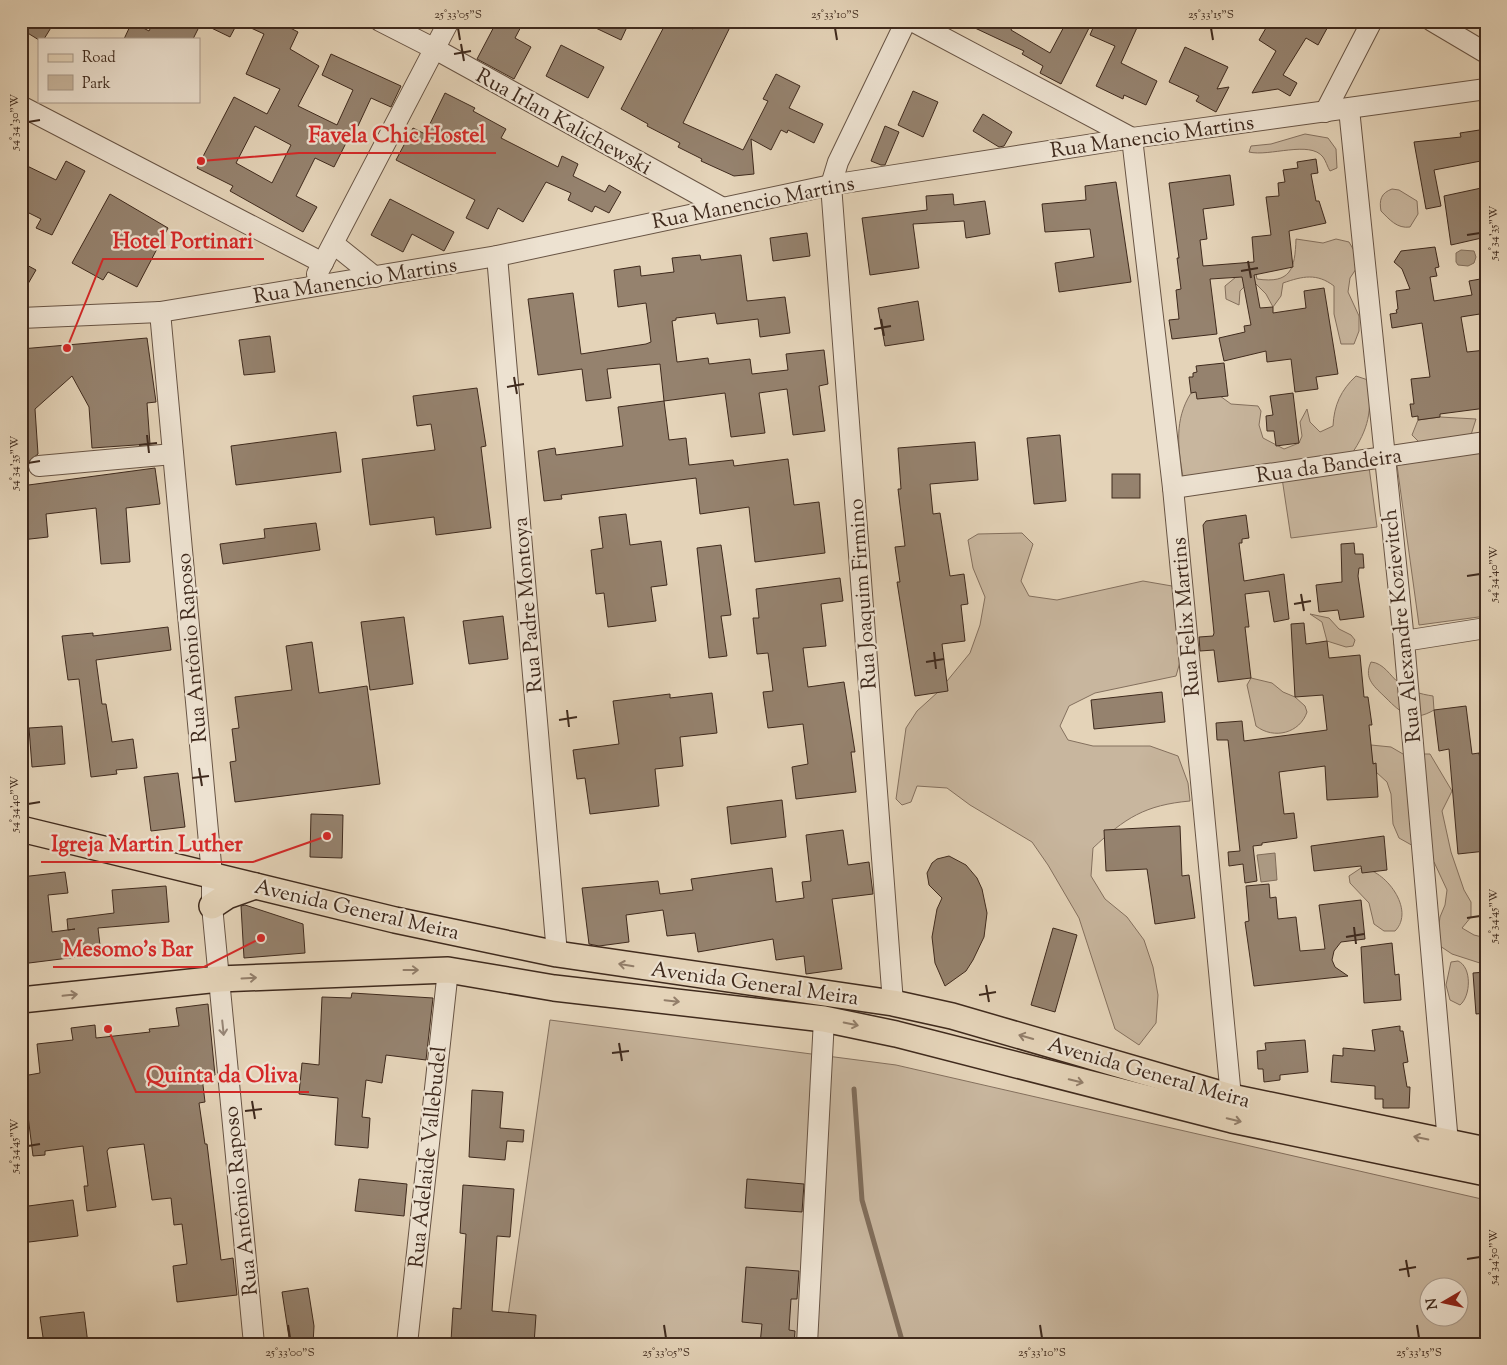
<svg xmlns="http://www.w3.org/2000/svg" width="1507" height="1365" font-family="'Sorts Mill Goudy',serif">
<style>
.green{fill:#c8b69e;stroke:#84705e;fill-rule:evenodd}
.water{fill:#ac9a83;stroke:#806d5a}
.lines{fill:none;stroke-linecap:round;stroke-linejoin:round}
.stream{stroke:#806d5a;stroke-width:5}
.building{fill:#95826e;stroke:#3f2a1d;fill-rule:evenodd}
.minor-casing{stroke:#685444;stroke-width:22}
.major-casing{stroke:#3f2a1d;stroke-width:28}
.minor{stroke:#ede2d1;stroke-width:20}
.major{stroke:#e4d3b8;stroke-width:25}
.oneway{stroke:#927e6a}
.oneway2{stroke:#968677}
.ticks{fill:none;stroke:#3f2a1d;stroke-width:2}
.labels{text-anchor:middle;stroke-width:4.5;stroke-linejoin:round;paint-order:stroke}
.street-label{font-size:21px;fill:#3f2a1d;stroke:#ede2d1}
.leader{fill:none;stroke:#d62828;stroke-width:2}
.callout-dot{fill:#d62828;stroke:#ede2d1;stroke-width:2}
.callout-label{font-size:22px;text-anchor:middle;font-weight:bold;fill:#d62828;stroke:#ede2d1;stroke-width:4.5;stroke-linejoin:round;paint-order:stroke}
.neatline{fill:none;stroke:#3f2a1d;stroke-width:2}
.ticks-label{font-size:12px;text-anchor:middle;fill:#3f2a1d}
</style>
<rect width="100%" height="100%" fill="#e4d3b8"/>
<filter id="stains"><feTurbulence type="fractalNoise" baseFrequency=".004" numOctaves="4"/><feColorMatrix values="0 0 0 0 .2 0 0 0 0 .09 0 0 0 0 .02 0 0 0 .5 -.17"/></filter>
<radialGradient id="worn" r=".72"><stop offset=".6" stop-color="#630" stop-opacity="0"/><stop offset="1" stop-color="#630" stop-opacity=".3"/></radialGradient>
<!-- green -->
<g class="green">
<path d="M1305,134L1328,138L1336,149L1337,168L1330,171C1327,166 1326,161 1323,157C1310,140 1269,157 1249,152L1251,146L1271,144Z"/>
<path d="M1392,189L1399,190L1417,201L1418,214L1410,227C1397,229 1389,219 1381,211C1379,200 1381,193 1392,189Z"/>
<path d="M1296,239L1323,243L1336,239L1349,242L1356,254L1358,266L1350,278L1348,292L1359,316V331L1354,344H1341L1334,314V286C1317,273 1303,276 1283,283L1281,296L1273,307L1266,294L1256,284L1244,287L1240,291L1239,305L1226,299L1225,286L1236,277L1256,274L1257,279C1291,284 1295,269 1296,239Z"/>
<path d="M1356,376L1368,380C1372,412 1369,428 1351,455L1183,477C1178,447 1174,420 1191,393L1209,388L1231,404L1258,406L1261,411L1259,425L1263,438L1284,449L1299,443L1302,436L1300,422L1307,409L1310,422L1320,432L1333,426C1334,405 1341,390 1356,376Z"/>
<polygon points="1440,417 1476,419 1470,438 1427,450 1412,435 1418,420"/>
<polygon points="1486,445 1486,616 1419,625 1396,458"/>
<polygon points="1369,467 1377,527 1291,538 1282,478"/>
<path d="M1022,533L1033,544L1021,581L1029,596L1057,600L1143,581L1172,586L1176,597L1182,655L1176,676L1095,693L1069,706L1060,726L1068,740L1093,746H1150L1178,756L1188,783L1190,801C1145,805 1125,818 1093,848L1091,876L1105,899L1127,917L1144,940L1153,967L1158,995L1156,1023L1139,1045L1115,1029L1079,918L1048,865L1032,842L970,805L947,788L917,786L911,802L902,805L896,799L906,728L917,711L938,692L970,653L980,625L985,597L973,568L968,540L978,534Z"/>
<polygon points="1310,614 1329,618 1339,629 1351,635 1355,640 1353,646 1346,647 1327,641 1322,622"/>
<path d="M1371,662C1384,663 1390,676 1399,683C1409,691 1420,694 1433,696L1434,710C1412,723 1401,713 1386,698C1375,687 1363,679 1371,662Z"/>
<path d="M1251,678L1272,683L1283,692L1295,697L1305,706L1307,712C1300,733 1274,740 1256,726L1247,685Z"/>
<polygon points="1371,745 1391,747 1403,754 1430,754 1452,791 1442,811 1451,852 1464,890 1471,902 1471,917 1462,928 1474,935 1486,938 1486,965 1452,954 1440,946 1438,932 1440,917 1445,905 1447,890 1434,862 1424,852 1399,838 1393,824 1391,794 1387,782 1376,772 1372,759"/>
<path d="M1361,868C1385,869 1416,910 1395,931H1384L1374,924L1369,903L1350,883L1349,876Z"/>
<path d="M1458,961C1472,967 1471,996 1460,1005L1450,1000L1446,985L1451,962Z"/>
<path d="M550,1020L896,1065L1486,1200V1344H504ZM1430,1288H1460V1318H1430Z"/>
</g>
<!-- water -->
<g class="water">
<polygon points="1461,250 1474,251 1476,257 1474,263 1468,266 1458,265 1456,262 1456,253"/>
<polygon points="1275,853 1277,880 1261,882 1257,855"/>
</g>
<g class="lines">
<!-- stream -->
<polyline class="stream" points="854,1089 862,1200 903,1344"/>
</g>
<!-- building -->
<g class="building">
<polygon points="32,21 45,21 52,26 44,39 39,40 26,32"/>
<path d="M154,21H277L298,32L290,49L319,66L298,106L337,125L353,90L322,75L331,54L401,86L391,107L371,98L358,126L355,125L334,167L315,158L296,196L317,207L303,232L230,191L233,186L197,168L234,97L267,114L280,89L246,74L264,34L238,22L230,37L201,23L193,39H124L132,22L149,31ZM255,126L291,145L272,183L236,163Z"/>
<polygon points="497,21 524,21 515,38 531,47 514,79 477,59"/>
<polygon points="581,21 615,21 627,27 621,40"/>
<polygon points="667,21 676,21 693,29 696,21 733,21 683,123 743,150 768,101 763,99 776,74 800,86 789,108 823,124 814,143 788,130 787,133 781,130 771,150 751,139 754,174 734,176 701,161 702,159 678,147 680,143 647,126 648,124 621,109"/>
<polygon points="960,21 1015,21 1011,30 1050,53 1067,21 1080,21 1090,26 1061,84 1040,73 1043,66 1022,54 1024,51"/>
<polygon points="1096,21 1140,21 1121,63 1157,81 1146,105 1124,95 1123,99 1096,86 1115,46 1090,35"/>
<polygon points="1270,21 1331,21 1318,45 1306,38 1283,75 1297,83 1290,96 1278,89 1252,93 1276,51 1259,40"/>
<polygon points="561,45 604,67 588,98 546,76"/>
<polygon points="1185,47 1228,67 1217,89 1229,87 1216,112 1196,101 1199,96 1169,82"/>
<polygon points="913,91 938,102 923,137 898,125"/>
<polygon points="445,93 475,108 473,111 506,129 501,138 558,167 562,156 578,164 573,176 605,192 609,185 621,192 609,213 595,206 592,212 568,200 571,193 546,182 523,222 498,208 488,229 466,218 475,200 396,160 413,128 425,134"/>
<polygon points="983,114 1012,132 1004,146 999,147 973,131"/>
<polygon points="885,126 899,132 885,165 881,165 871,161"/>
<polygon points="1486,129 1486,160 1434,170 1441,206 1426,209 1414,142 1461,137 1460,133"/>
<polygon points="1316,159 1318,173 1311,174 1316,201 1319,201 1326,223 1289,231 1293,267 1254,275 1260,308 1273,307 1273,313 1306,308 1304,291 1324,288 1338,374 1316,377 1318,389 1295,392 1291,359 1267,362 1266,351 1224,361 1219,338 1245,332 1244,326 1251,325 1242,277 1210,279 1217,334 1172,339 1169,320 1179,319 1176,290 1181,289 1177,258 1179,258 1169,183 1230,175 1234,205 1203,209 1207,239 1200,240 1203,266 1254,262 1252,237 1271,235 1266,197 1279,196 1278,183 1285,182 1283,170 1298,168 1297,162"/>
<polygon points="66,161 85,171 52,235 36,228 41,219 21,209 21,163 56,180"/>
<polygon points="1116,182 1131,282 1059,292 1055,263 1094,257 1090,229 1045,232 1042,204 1086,200 1085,186"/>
<polygon points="1486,187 1486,237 1451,245 1444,196"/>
<polygon points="110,194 168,228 137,287 108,272 103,280 72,263"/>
<polygon points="953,194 954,205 985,201 990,234 966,238 964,221 913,224 919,268 870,275 862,218 927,210 926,196"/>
<polygon points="390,199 454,232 444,251 412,234 403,252 371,235"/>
<polygon points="807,233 810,256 773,261 770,238"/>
<polygon points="1435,247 1439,267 1435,268 1437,276 1430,277 1434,301 1472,295 1469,281 1486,278 1486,313 1461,317 1467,352 1486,350 1486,408 1440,414 1440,417 1418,420 1418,416 1412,417 1410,404 1414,404 1411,379 1430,377 1422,323 1392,328 1390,314 1397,313 1396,310 1398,309 1396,291 1410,289 1402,269 1394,262 1401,251"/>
<polygon points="700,255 701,260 741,255 747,301 785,297 790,333 760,337 758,319 717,324 715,313 676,318 676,320 672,321 677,362 708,358 709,364 750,359 752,374 788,370 786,354 824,350 828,384 819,386 825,431 793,435 787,389 759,393 765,433 731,437 725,393 664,401 660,364 607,369 611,398 586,401 582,369 538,375 528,299 573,293 581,354 646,344 651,342 646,303 618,307 614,270 640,266 641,276 674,272 672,258"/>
<polygon points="21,262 36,270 21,296"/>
<polygon points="918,301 924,340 885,346 878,308"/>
<polygon points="270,336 275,372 244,375 239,340"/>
<polygon points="147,338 156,402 147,403 150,444 92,448 89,407 72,376 35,409 38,454 28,462 21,462 21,349"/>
<polygon points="1224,363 1228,396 1197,399 1196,392 1191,393 1189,377 1193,377 1193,373 1197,372 1196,366"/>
<polygon points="477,388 486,446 481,447 491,528 436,535 434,517 370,525 362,459 435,450 431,424 417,426 413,396"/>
<polygon points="1293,393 1299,443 1276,446 1274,431 1267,431 1266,416 1273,415 1270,396"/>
<polygon points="664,401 669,440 686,438 689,465 733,460 734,466 788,459 794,505 819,502 825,553 755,562 749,507 700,514 696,478 561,495 562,499 544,501 538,451 555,448 556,455 623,446 618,407"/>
<polygon points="336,432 341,472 236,485 231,446"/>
<polygon points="1060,435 1066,501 1034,504 1027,438"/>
<polygon points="975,442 978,480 930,484 933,514 940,513 950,576 964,574 968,604 961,605 965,641 942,644 948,691 915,696 897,582 900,582 895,547 905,546 898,489 901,489 898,448"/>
<polygon points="155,468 160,504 126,508 130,562 101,564 96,508 46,514 48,537 21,540 21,486"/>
<rect x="1112" y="474" width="28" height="24"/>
<polygon points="626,514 630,545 661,541 667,585 651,587 656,621 608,627 604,593 596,594 591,550 603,548 599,517"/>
<polygon points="1246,515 1249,538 1242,539 1242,543 1239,543 1244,581 1284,574 1289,619 1274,622 1269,591 1245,594 1249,627 1245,627 1251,678 1218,682 1214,650 1200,651 1199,637 1213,636 1214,633 1203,525 1206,521"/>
<polygon points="316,523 320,550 223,564 220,544 265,538 264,529"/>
<polygon points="1354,543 1355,554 1363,554 1364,568 1359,568 1358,576 1364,617 1340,620 1338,610 1319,612 1316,585 1342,582 1341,544"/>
<polygon points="721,545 731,615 721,616 727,656 709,658 697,548"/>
<polygon points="840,578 843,601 821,604 826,646 803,648 808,687 844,682 855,752 851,752 856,792 796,799 792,767 808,764 803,724 768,728 763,692 773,691 768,653 757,654 753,618 759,618 756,589"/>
<polygon points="503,616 508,659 469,664 463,621"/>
<polygon points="404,617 413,684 370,690 361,622"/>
<polygon points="1304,623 1306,644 1327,641 1329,658 1360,655 1364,697 1368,697 1372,725 1369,725 1373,764 1376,763 1378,797 1327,800 1325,766 1279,772 1284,814 1294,813 1297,838 1262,843 1262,845 1253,846 1257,881 1245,883 1243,864 1229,866 1228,852 1240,851 1228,740 1217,740 1216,723 1242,721 1244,741 1327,730 1323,695 1295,697 1291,624"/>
<polygon points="168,627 171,650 96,660 102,704 106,704 112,742 133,739 137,768 116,770 117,774 91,777 79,679 68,680 62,636 93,633 93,636"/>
<polygon points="312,642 319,693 367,686 380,784 235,802 230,762 236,761 232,729 239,728 235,697 292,690 286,646"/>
<polygon points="1162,692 1165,722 1094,729 1091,700"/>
<polygon points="712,693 717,733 680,737 683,766 655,769 659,806 590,814 585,778 577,779 573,750 619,744 613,701 670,694 670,698"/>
<polygon points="1466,706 1472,754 1479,753 1486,797 1486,851 1458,854 1449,749 1439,751 1434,710"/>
<polygon points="62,726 65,764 32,767 29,728"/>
<polygon points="178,773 185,827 151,831 144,777"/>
<polygon points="782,800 786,837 731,844 727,807"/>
<polygon points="311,814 343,815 342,858 310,857"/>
<polygon points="1180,826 1182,876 1189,875 1195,918 1155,924 1147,869 1106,871 1104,830"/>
<polygon points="843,830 848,865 869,862 873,894 832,899 842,969 806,974 804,956 776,960 773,939 698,952 695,933 667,936 663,910 626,915 629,942 599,946 589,944 582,888 658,881 660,894 693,890 691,879 772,868 776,902 804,898 802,882 811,881 806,835"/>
<polygon points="1384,836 1387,870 1362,873 1361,866 1314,871 1311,846"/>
<polygon points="949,856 966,865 977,878 982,889 987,913 984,937 973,960 966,971 945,986 935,963 932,937 937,909 942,898 929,885 927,873 932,863 937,859"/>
<polygon points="65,872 68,893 48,895 52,932 75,929 68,930 67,919 114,913 112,890 166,886 169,922 98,928 101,954 21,964 21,877"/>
<polygon points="1269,884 1270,898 1276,897 1278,919 1296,917 1300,951 1325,949 1319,905 1361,900 1365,939 1341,942 1334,951 1332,960 1335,967 1348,976 1254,986 1245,922 1249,921 1246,886"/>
<polygon points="245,905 303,924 305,953 244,958 241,906"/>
<polygon points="1053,928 1077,935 1055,1012 1031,1005"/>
<polygon points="1392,943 1395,975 1399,974 1401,1000 1364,1003 1361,947"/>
<polygon points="1486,972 1486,1013 1476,1014 1473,973"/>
<polygon points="352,993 433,998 426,1060 386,1055 382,1083 366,1080 362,1117 370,1118 368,1148 335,1145 338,1098 299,1094 302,1063 319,1065 322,997 351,998"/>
<polygon points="208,1004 215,1075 202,1077 205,1102 199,1103 205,1144 207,1144 221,1260 233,1258 237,1295 177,1302 173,1266 187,1264 182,1224 174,1225 171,1198 152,1200 144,1144 109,1148 107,1151 116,1207 87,1211 84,1186 88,1186 83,1146 45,1151 45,1155 33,1156 23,1076 40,1073 37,1044 73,1040 71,1028 95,1025 96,1038 150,1032 149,1029 179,1026 176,1008"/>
<polygon points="1400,1026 1400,1031 1403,1031 1408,1062 1403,1063 1407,1087 1410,1087 1409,1108 1383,1108 1383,1099 1375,1099 1375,1086 1331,1082 1333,1055 1343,1056 1343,1048 1375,1051 1372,1030"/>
<polygon points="1305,1040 1308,1072 1280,1075 1280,1080 1264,1082 1263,1069 1258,1069 1257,1051 1266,1050 1265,1043"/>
<polygon points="472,1090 503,1092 500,1128 524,1130 523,1142 507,1141 505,1160 469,1157"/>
<polygon points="359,1179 407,1184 404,1216 355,1211"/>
<polygon points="747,1179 804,1184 802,1212 745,1208"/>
<polygon points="463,1185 514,1189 510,1237 497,1236 492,1311 536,1315 534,1344 451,1341 453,1308 461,1309 466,1234 460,1233"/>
<polygon points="73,1200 78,1236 21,1243 21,1207"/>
<polygon points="746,1267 799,1271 797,1299 791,1299 789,1330 795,1331 794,1344 760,1344 762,1324 742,1322"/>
<polygon points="308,1288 314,1326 313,1344 290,1344 282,1292"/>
<polygon points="84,1312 88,1344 44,1344 40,1317"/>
</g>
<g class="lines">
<defs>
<g id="minor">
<polyline points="380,21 435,49 721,207"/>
<polyline points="912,21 1132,138 1173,488 1231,1097"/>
<polyline points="1432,21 1486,53"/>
<polyline points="21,106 323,263"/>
<polyline points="1349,109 1404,641 1448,1143"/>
<polyline points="1325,112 1372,21"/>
<polyline points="334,244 375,277"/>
<polyline points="497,256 557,954"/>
<polyline points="317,274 449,21"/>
<polyline points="160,312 212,875 212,906 254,1344"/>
<polyline points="21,318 160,312 497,256 831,185 1132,138 1486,89"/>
<polyline points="39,466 173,454"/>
<polyline points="1173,488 1486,442"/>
<polyline points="1404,641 1486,628"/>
<polyline points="893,1003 831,185 838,162 906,21"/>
<polyline points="407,1344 448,970"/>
<polyline points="807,1344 824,1019"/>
</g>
<g id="major">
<polyline points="21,829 395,920 557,954 893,1003 952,1016 1231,1097 1486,1150"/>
<polyline points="212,906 227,896 255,886"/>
<polyline points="21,1000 219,979 448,970 554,988 824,1019 896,1034 1232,1120 1486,1173"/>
</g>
</defs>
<!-- minor casing -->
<use href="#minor" class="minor-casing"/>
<!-- major casing -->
<use href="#major" class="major-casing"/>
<!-- minor -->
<use href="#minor" class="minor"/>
<!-- major -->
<use href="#major" class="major"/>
</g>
<!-- one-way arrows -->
<defs><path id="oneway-shaft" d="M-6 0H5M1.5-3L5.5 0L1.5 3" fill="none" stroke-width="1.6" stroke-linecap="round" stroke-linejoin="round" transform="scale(1.25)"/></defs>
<g class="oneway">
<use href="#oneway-shaft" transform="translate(626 965) rotate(-171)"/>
<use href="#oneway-shaft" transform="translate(411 970)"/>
<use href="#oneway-shaft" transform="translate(249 978) rotate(-3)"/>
<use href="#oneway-shaft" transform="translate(70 995) rotate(-6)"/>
<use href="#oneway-shaft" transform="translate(672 1001) rotate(6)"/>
<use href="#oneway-shaft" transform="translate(851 1024) rotate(12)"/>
<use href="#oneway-shaft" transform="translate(1026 1037) rotate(-164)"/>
<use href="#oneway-shaft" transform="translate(1076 1081) rotate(14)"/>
<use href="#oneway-shaft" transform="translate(1234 1120) rotate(13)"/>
<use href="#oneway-shaft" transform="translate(1421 1138) rotate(-168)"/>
</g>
<use class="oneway2" href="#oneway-shaft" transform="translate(223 1028) rotate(84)"/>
<!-- ticks -->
<path class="ticks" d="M458,28L460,40M835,28L837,40M1211,28L1213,40M461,44L464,61M454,54L471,51M28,122L40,120M1467,235L1480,233M1248,261L1251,278M1241,271L1258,268M881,319L884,336M874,329L891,326M514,377L517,394M507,387L524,384M147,435L149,453M139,445L157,443M28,463L40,461M1467,576L1480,574M1301,594L1304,611M1294,604L1311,601M934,652L936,669M926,662L944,659M567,710L569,727M559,720L577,717M199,768L202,786M192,778L209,776M28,804L40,802M1467,918L1480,916M1354,927L1356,944M1346,937L1364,934M986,985L989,1002M979,995L996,992M619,1043L622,1061M612,1053L629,1051M252,1101L255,1119M245,1111L262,1109M28,1146L40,1144M1467,1259L1480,1257M1406,1260L1409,1277M1399,1270L1416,1267M288,1325L290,1338M664,1325L666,1338M1040,1325L1042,1338M1417,1325L1419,1338"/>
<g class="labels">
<!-- street labels -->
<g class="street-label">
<text transform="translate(564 121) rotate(29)" y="7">Rua Irlan Kalichewski</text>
<text transform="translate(1152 136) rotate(-8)" y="7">Rua Manencio Martins</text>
<text transform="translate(753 202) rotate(-11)" y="7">Rua Manencio Martins</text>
<text transform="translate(355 280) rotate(-9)" y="7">Rua Manencio Martins</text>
<text transform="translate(1329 465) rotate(-8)" y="7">Rua da Bandeira</text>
<text transform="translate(862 594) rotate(-94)" y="7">Rua Joaquim Firmino</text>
<text transform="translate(527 605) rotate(-95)" y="7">Rua Padre Montoya</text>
<text transform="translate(1185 617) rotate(-95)" y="7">Rua Felix Martins</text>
<text transform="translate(1401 626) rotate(-96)" y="7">Rua Alexandre Kozievitch</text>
<text transform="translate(191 648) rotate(-95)" y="7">Rua Antônio Raposo</text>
<text transform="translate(357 909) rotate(13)" y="7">Avenida General Meira</text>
<text transform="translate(755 983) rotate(8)" y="7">Avenida General Meira</text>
<text transform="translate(1149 1072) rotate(16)" y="7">Avenida General Meira</text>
<text transform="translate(427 1157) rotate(-84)" y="7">Rua Adelaide Vallebudel</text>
<text transform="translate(240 1201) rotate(-96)" y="7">Rua Antônio Raposo</text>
</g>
</g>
<!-- callouts -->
<path class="leader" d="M201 161L299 153H496M67 348L103 259H264M327 836L253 862H41M261 938L204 967H53M108 1029L136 1092H309"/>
<g class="callout-dot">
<circle cx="201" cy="161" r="5"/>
<circle cx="67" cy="348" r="5"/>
<circle cx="327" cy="836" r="5"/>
<circle cx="261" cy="938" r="5"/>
<circle cx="108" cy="1029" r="5"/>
</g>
<g class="callout-label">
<text x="397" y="142">Favela Chic Hostel</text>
<text x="183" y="248">Hotel Portinari</text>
<text x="147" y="851">Igreja Martin Luther</text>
<text x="128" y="956">Mesomo's Bar</text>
<text x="222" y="1082">Quinta da Oliva</text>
</g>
<!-- margin -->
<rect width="1507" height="1365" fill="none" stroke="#e4d3b8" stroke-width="55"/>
<!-- legend -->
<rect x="38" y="38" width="162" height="65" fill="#ede2d1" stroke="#a79889"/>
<rect x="48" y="54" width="25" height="8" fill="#e4d3b8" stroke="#a79889"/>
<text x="82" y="62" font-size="15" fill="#3f2a1d">Road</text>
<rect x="48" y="75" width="25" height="15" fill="#c8b69e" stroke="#a79889"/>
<text x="82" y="88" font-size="15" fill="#3f2a1d">Park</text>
<!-- north arrow -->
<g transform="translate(1444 1302) rotate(261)"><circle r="24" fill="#ede2d1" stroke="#a79889"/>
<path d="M0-4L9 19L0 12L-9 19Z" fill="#8f2418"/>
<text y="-8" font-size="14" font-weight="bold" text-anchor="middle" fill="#3f2a1d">N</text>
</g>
<rect x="28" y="28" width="1452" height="1310" class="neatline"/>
<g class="ticks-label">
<text x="458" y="18">25°33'05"S</text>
<text x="835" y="18">25°33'10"S</text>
<text x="1211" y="18">25°33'15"S</text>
<text transform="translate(14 122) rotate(-90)" y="4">54°34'30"W</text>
<text transform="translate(1493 233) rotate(-90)" y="4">54°34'35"W</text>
<text transform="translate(14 463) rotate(-90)" y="4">54°34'35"W</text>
<text transform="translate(1493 574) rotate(-90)" y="4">54°34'40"W</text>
<text transform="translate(14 804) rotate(-90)" y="4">54°34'40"W</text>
<text transform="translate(1493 916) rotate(-90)" y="4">54°34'45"W</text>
<text transform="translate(14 1146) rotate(-90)" y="4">54°34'45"W</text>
<text transform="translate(1493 1257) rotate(-90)" y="4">54°34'50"W</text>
<text x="290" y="1356">25°33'00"S</text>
<text x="666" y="1356">25°33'05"S</text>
<text x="1042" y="1356">25°33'10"S</text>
<text x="1419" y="1356">25°33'15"S</text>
</g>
<rect width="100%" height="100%" filter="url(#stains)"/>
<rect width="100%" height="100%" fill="url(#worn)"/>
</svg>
